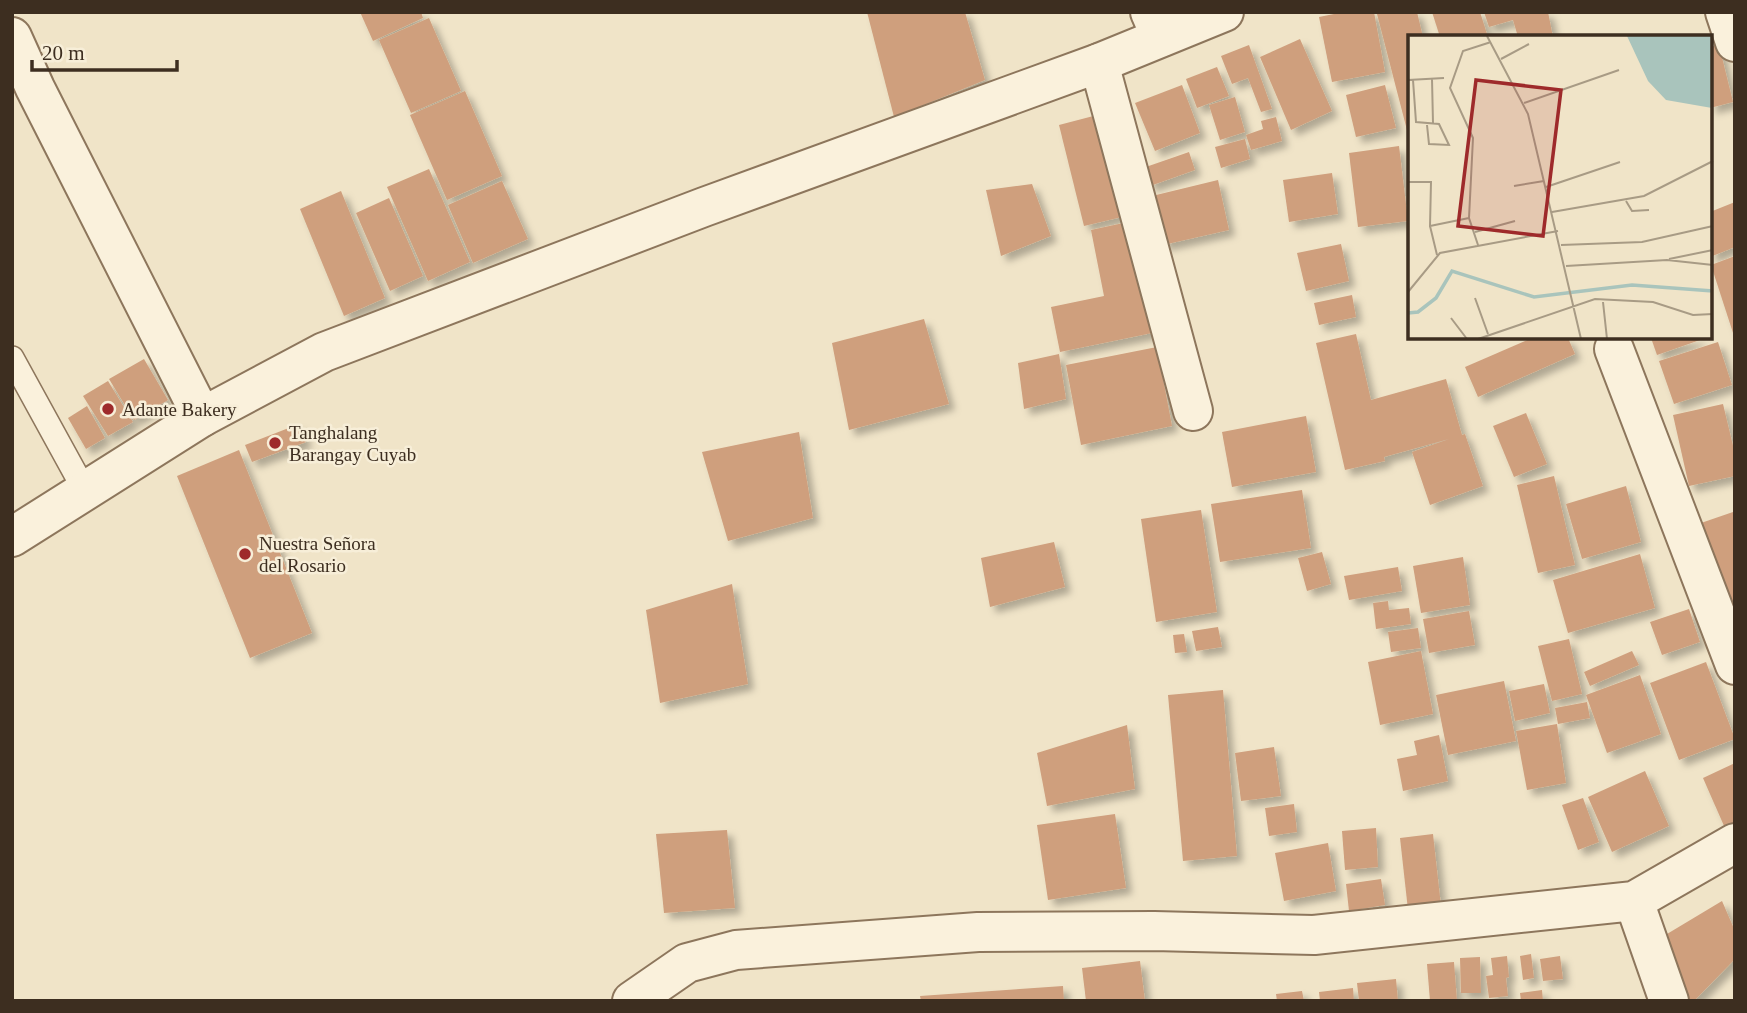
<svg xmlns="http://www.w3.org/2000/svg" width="1747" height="1013" font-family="'Times New Roman',serif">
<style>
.building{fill:#cf9f7d;filter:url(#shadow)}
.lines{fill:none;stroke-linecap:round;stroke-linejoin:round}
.service-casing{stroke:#8d765c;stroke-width:26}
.minor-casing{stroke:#8d765c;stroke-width:42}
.tertiary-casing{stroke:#8d765c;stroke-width:42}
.service{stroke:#faf1dc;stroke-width:23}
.minor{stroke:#faf1dc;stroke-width:38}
.tertiary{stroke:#faf1dc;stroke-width:38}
.poi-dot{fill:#9e2a2b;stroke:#f7eed8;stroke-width:2.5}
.labels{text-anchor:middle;stroke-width:5;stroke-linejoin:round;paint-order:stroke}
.poi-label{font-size:19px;fill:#3d2e20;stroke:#f7eed8;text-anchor:start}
.inset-river{fill:none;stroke:#a9c4bc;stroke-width:3.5}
.inset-road{fill:none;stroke:#a89b85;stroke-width:2}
.view{fill:#9e2a2b;fill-opacity:0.15;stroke:#9e2a2b;stroke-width:3.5}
.inset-edge{fill:none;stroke:#3d2e20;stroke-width:3.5}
</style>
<defs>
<filter id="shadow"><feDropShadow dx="6" dy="6" stdDeviation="3.5" flood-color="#0004"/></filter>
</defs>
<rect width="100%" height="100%" fill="#f0e4c8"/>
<!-- building -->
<g class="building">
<polygon points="360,12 421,12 423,18 373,41"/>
<polygon points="867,12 965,12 985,80 894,117"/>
<polygon points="1344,12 1374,12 1385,72 1332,82 1319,17"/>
<polygon points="1384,12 1417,12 1423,37 1409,37 1409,138 1377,14"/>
<polygon points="1432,12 1480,12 1488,37 1440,37"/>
<polygon points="1484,12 1548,12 1553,37 1518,37 1513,20 1489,27"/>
<polygon points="429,18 461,91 411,113 379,40"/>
<polygon points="1300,39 1332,111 1291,130 1260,57"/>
<polygon points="1249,45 1272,109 1261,112 1248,78 1232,84 1221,56"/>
<polygon points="1719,45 1733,102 1710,108 1710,47"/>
<polygon points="1217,67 1229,96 1197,108 1186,79"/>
<polygon points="1182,85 1200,133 1155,151 1135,103"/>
<polygon points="1385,85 1396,128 1356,137 1346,95"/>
<polygon points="465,91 502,176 447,200 410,115"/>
<polygon points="1235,97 1245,132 1220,140 1209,105"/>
<polygon points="1101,114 1126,216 1084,226 1059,125"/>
<polygon points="1276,117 1282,141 1251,150 1246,135 1263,129 1261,121"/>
<polygon points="1245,139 1250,159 1221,168 1215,147"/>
<polygon points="1399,146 1408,221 1358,227 1349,153"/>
<polygon points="1189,152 1195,170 1150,186 1143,168"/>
<polygon points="429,169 470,262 428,281 387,187"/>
<polygon points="1332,173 1338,214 1289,222 1283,180"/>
<polygon points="1218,180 1229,230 1163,245 1152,196"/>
<polygon points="502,181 528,239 473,263 448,205"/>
<polygon points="1032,184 1051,236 1001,256 986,190"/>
<polygon points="341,191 385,298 344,316 300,209"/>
<polygon points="389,198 423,276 390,291 356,213"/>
<polygon points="1735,202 1735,247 1710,257 1710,212"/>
<polygon points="1128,222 1152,333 1060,352 1051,307 1104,296 1091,230"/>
<polygon points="1341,244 1349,281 1306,291 1297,253"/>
<polygon points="1735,256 1735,336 1734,336 1711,265"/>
<polygon points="1352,295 1356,317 1319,325 1314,303"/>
<polygon points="924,319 949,404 849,430 832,343"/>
<polygon points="1356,334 1371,400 1446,379 1462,435 1465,434 1483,486 1430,505 1412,452 1449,439 1384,457 1385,461 1345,470 1316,343"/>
<polygon points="1532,338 1568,338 1575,354 1478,397 1465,367"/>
<polygon points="1651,338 1700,338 1700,340 1657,355"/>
<polygon points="1718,342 1732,385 1674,404 1659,361"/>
<polygon points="1157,347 1172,426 1081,445 1066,365"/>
<polygon points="1059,354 1066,399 1024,409 1018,363"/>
<polygon points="144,359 168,400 134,420 109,379"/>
<polygon points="108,381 133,422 108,436 83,396"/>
<polygon points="1723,404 1735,454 1735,476 1689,486 1673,415"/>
<polygon points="87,406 105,438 86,449 68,418"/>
<polygon points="1526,413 1547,464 1514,477 1493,426"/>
<polygon points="1306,416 1316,472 1232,487 1222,432"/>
<polygon points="299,424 306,442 252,462 245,445"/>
<polygon points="799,432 813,518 728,541 702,452"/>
<polygon points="239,450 312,633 250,658 177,476"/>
<polygon points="1554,476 1575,565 1538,573 1517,485"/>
<polygon points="1626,486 1641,542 1582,559 1566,504"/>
<polygon points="1302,490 1311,548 1220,562 1211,504"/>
<polygon points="1201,510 1217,612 1156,622 1141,519"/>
<polygon points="1733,512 1735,517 1735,602 1730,604 1701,523"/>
<polygon points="1054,542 1065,587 990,607 981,558"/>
<polygon points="1322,552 1331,584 1307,591 1298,558"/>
<polygon points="1640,554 1655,608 1568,633 1553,580"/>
<polygon points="1463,557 1470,605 1421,613 1413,566"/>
<polygon points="1398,567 1402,591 1349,600 1344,576"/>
<polygon points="732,584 748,684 660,703 646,610"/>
<polygon points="1388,601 1389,610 1409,608 1411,624 1376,629 1373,603"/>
<polygon points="1689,609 1700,642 1662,655 1650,622"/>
<polygon points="1469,611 1475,645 1429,653 1423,619"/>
<polygon points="1218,627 1222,647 1196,651 1192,631"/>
<polygon points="1418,628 1421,648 1391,652 1388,632"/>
<polygon points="1184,634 1187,652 1175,653 1173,635"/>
<polygon points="1569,639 1582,694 1552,701 1538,646"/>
<polygon points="1421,651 1433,714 1380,725 1368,662"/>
<polygon points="1632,651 1639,665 1590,686 1584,672"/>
<polygon points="1706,662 1735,739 1679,760 1650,683"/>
<polygon points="1640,675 1661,734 1607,753 1586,695"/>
<polygon points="1504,681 1516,741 1448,755 1436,695"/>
<polygon points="1544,684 1550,713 1515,721 1509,691"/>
<polygon points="1223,690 1237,856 1183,861 1168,695"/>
<polygon points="1587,702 1590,718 1558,724 1555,708"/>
<polygon points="1557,724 1566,783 1527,790 1516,731"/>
<polygon points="1127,725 1135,789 1047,806 1037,753"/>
<polygon points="1439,735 1448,781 1403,791 1397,759 1417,755 1414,741"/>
<polygon points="1274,747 1281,796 1241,801 1235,753"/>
<polygon points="1735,763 1735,832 1728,835 1703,778"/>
<polygon points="1645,771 1669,826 1612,852 1588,797"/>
<polygon points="1583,798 1599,842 1578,850 1562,805"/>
<polygon points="1294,804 1297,832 1269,836 1265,808"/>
<polygon points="1115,814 1126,888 1048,900 1037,825"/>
<polygon points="1376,828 1378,867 1345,870 1342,831"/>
<polygon points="727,830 735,908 664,913 656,834"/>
<polygon points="1433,834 1441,906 1408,910 1400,838"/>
<polygon points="1328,843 1336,891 1284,901 1275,853"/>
<polygon points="1381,879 1385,905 1349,911 1346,884"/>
<polygon points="1722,901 1735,931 1735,959 1694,1001 1685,1001 1667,934"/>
<polygon points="1531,954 1534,978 1523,980 1520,956"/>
<polygon points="1507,956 1509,977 1506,978 1508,996 1489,998 1486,976 1493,975 1491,958"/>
<polygon points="1560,956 1563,979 1543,981 1540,959"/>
<polygon points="1480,957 1481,993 1461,993 1460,958"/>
<polygon points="1140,961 1145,1001 1086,1001 1082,968"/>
<polygon points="1454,962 1457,1001 1430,1001 1427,964"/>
<polygon points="1396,979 1398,1001 1359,1001 1357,983"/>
<polygon points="1063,986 1064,1001 921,1001 920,996"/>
<polygon points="1353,988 1354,1001 1320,1001 1319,992"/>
<polygon points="1542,990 1543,1001 1521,1001 1520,993"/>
<polygon points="1302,991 1304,1001 1277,1001 1276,994"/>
</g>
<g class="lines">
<defs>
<polyline id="service" points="12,358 85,491"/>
<g id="minor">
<polyline points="1150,12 1161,37"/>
<polyline points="12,37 35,88 202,417"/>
<polyline points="1099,63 1193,411"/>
<polyline points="1614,349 1735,665"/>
<polyline points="1634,901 1669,1001"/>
<polyline points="632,1001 687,963 736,950 978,932 1154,931 1314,935 1634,901 1735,843"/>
</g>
<g id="tertiary">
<polyline points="1725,12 1735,42"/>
<polyline points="12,537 202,417 324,352 704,207 1099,63 1224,12"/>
</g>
</defs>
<!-- service casing -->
<use href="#service" class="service-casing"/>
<!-- minor casing -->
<use href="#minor" class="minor-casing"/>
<!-- tertiary casing -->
<use href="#tertiary" class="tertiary-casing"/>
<!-- service -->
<use href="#service" class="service"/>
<!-- minor -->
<use href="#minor" class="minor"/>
<!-- tertiary -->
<use href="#tertiary" class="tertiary"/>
</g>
<!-- markers -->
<g class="poi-dot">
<circle cx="108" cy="409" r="7"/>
<circle cx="275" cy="443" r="7"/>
<circle cx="245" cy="554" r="7"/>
</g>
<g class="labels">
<!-- poi labels -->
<g class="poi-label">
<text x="122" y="416">Adante Bakery</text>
<text x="289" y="439">Tanghalang<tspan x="289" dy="22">Barangay Cuyab</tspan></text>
<text x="259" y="550">Nuestra Señora<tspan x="259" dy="22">del Rosario</tspan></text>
</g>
</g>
<!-- overview -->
<g transform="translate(1408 35)">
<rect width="304" height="304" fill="#f0e4c8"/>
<path d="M219,1H304V73L258,65L240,46Z" fill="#a9c4bc"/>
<path class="inset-river" d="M0,278L10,277L28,263L44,236L126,262L224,250L305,256"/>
<path class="inset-road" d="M79,1L120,79L173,304M93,24L121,9M24,44L25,88M0,45L36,43M5,45L8,87L31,89L41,110L21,109L19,90M116,68L211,35M0,147H23L22,191L61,183M106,151L136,146M138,152L212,127M218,166L224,176L241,175M144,177L236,161L305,126M22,191L29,220M67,197L107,186M70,210L61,183L65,103L42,53L55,16L83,7M153,210L234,207L305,191M261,224L305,215M158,231L259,225L305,230M0,257L32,218L150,196M67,263L80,299M195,267L199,304M43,283L59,304M70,304L187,264L245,267L285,280L305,279"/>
<path class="view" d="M68,45L153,55L135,201L50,191Z"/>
<rect width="304" height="304" class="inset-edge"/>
</g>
<!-- border -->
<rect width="1747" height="1013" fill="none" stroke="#3d2e20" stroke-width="28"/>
<!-- scale -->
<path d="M32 60v10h145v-10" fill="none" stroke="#3d2e20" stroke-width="3.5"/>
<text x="42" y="60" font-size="21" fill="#3d2e20" stroke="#f7eed8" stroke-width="5" paint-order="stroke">20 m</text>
</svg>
